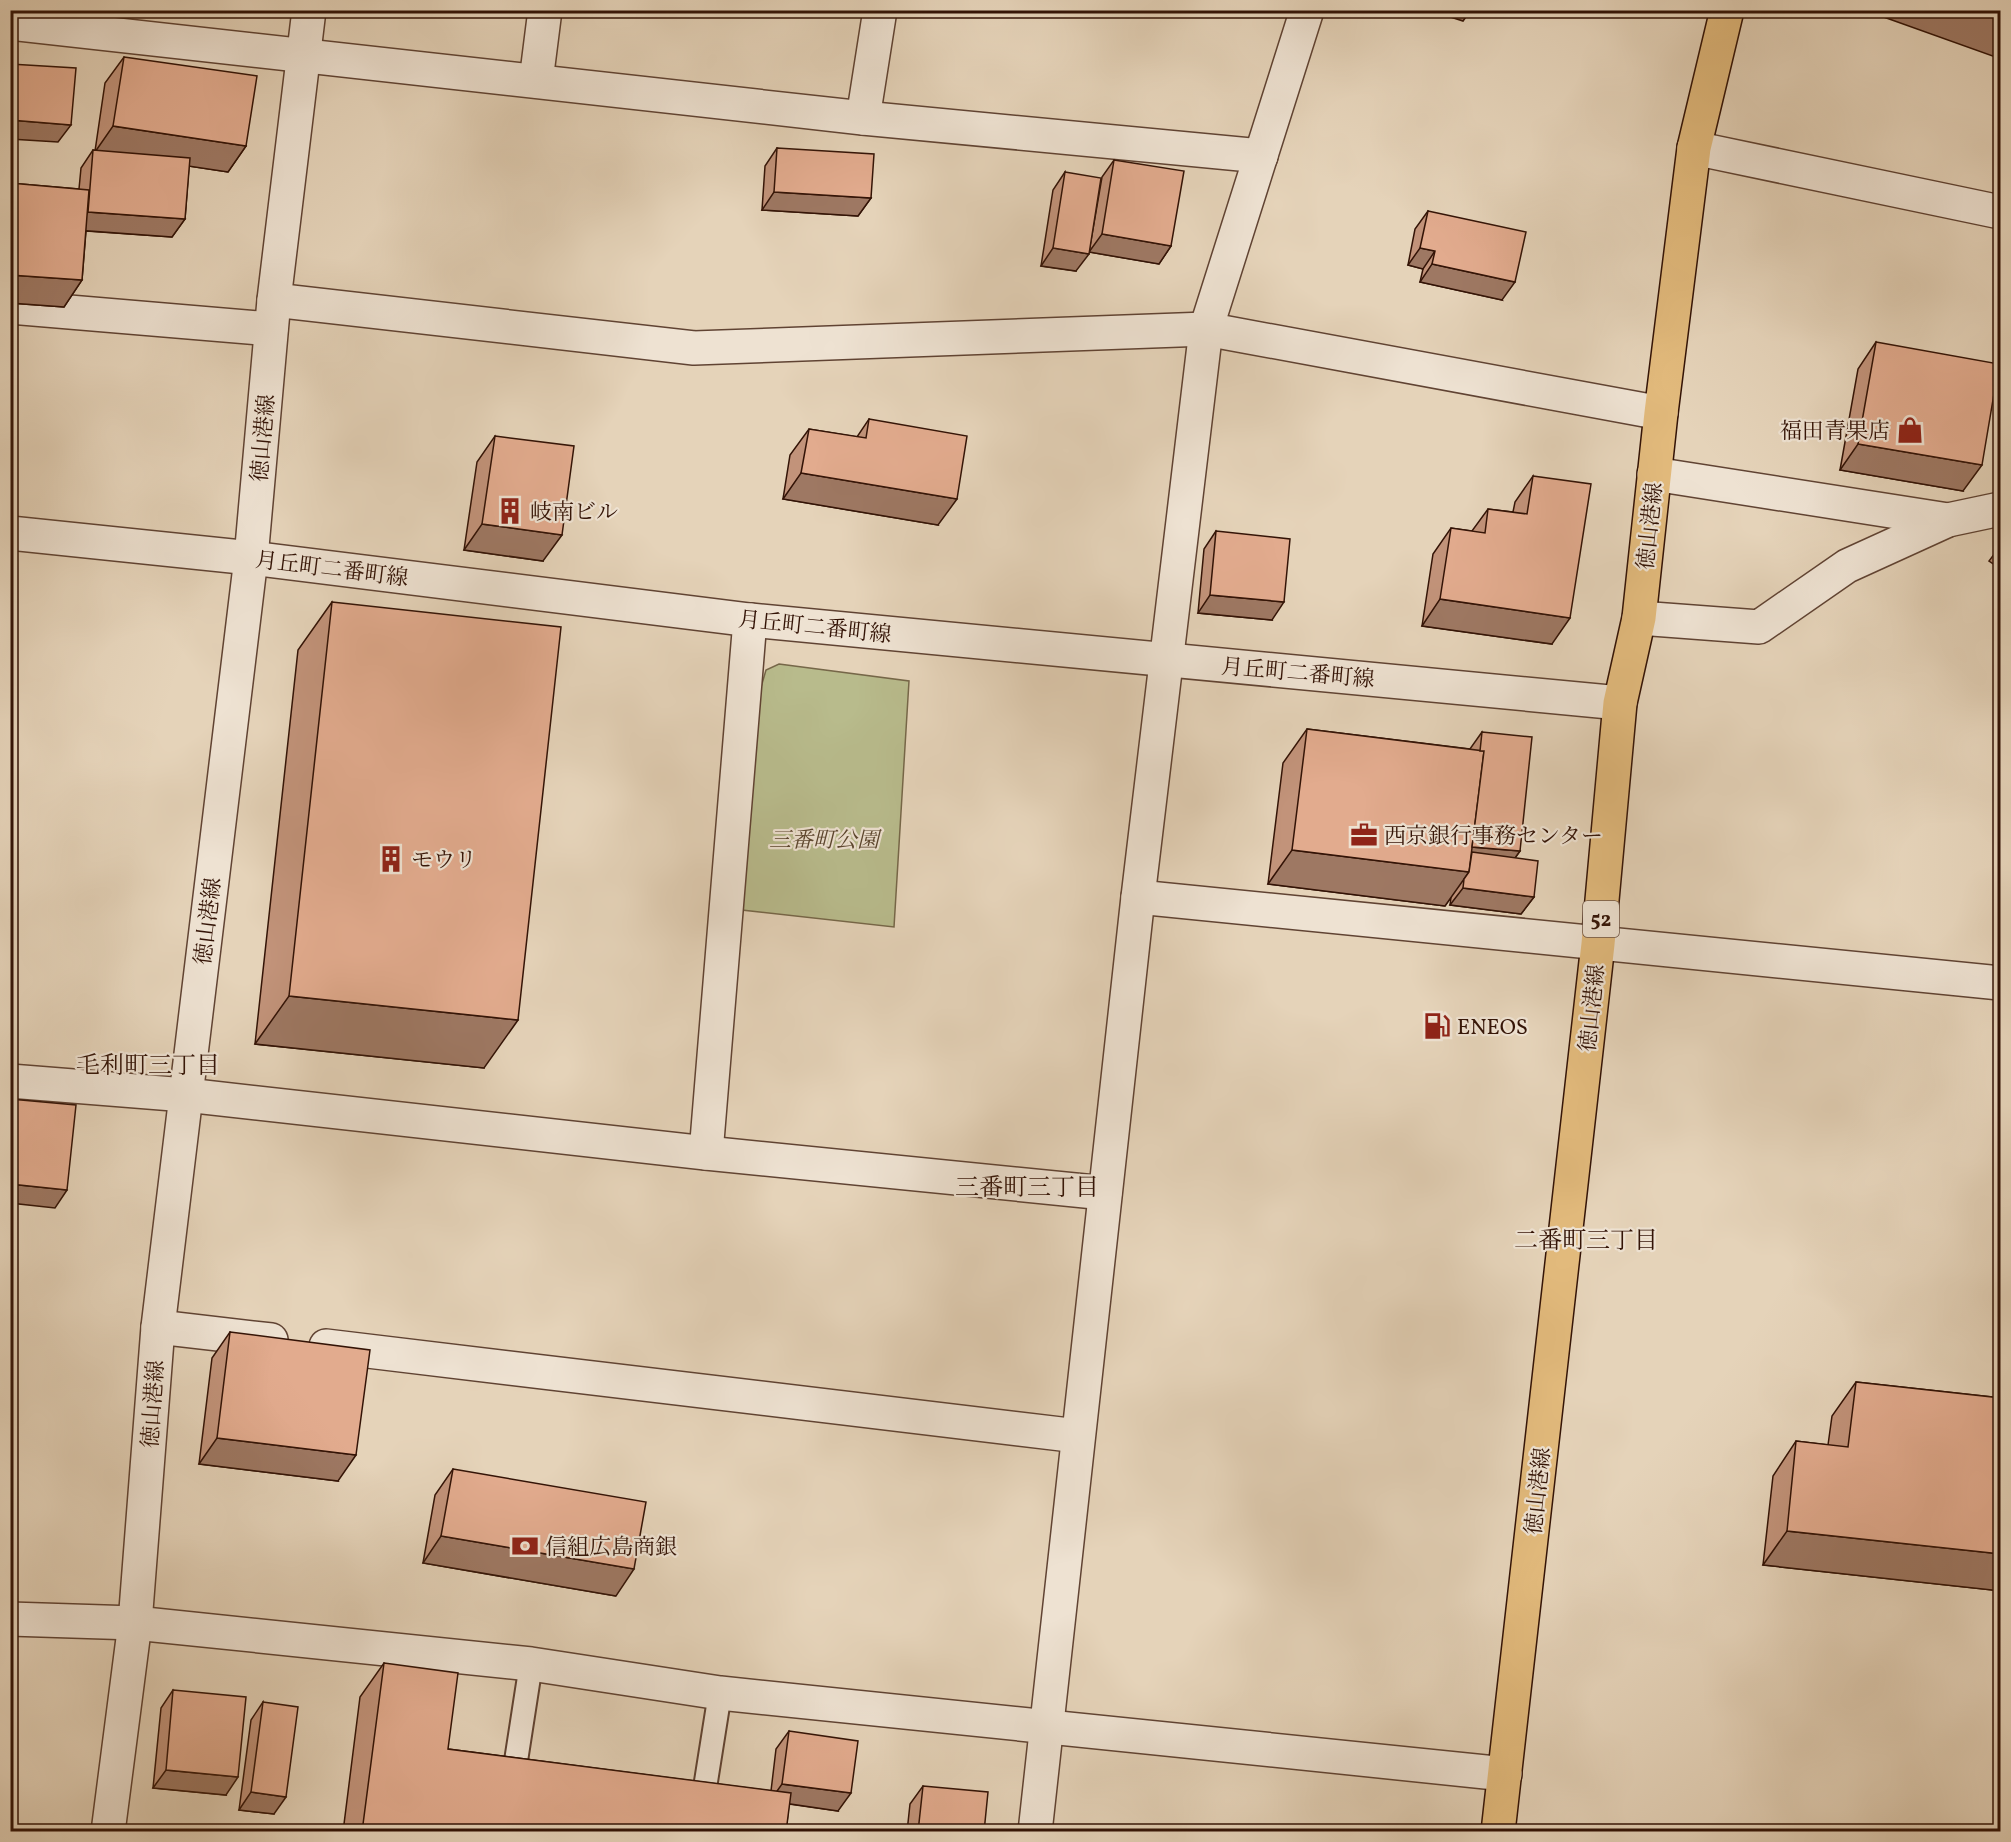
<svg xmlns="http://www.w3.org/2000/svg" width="2011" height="1842" font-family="Vollkorn,'Noto Serif JP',serif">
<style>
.green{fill:#b8bb8c;stroke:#766749;stroke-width:1.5}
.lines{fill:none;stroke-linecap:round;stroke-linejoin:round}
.service-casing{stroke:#604333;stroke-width:26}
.minor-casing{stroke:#604333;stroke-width:36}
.tertiary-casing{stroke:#604333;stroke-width:36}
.primary-casing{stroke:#331306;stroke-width:36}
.service{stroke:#eee2d2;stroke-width:22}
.minor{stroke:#eee2d2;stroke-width:33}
.tertiary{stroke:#eee2d2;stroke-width:33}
.primary{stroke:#e2ba7c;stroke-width:33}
.wall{fill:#c2937a;stroke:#331306;stroke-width:1.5}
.shaded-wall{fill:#9e7863;stroke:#331306;stroke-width:1.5}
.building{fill:#e2ab8e;stroke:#331306;stroke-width:1.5}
.labels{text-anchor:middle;stroke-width:4.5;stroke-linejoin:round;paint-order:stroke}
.shield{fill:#eee2d2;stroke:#6b5143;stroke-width:1.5}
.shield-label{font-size:21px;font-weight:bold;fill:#331306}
.poi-label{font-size:22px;fill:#331306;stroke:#eee2d2;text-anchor:start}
.street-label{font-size:22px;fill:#331306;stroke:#eee2d2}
.park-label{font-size:22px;font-style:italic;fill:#5b452e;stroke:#eee2d2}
.neighbourhood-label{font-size:24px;fill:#331306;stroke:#eee2d2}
</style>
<rect width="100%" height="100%" fill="#e5d3b9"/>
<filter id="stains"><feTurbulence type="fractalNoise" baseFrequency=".00333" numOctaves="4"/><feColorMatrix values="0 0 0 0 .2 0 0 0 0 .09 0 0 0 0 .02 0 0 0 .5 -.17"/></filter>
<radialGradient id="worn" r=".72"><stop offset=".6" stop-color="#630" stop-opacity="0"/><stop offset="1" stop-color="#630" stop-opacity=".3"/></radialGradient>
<!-- green -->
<polygon class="green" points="779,664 909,681 894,927 742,910 759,694 766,670"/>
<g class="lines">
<defs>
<g id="service">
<polyline points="505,1832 531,1664"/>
<polyline points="698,1832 720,1693"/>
</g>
<g id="minor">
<polyline points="10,23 863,118 1261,156"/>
<polyline points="536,81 545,10"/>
<polyline points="863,118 880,10"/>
<polyline points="1694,148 2000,212"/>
<polyline points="274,300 694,348 1206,329 1661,413"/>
<polyline points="10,307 271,329"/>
<polyline points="1654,474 1948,520"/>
<polyline points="1639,618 1759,627 1847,566 1948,520 2000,509"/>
<polyline points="1138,897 2000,983"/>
<polyline points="10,1081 186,1095 706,1153 1105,1193"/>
<polyline points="706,1153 750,620"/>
<polyline points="158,1327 271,1340"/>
<polyline points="326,1346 1078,1436"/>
<polyline points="1035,1832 1138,897 1206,329 1307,10"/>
</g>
<g id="tertiary">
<polyline points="10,533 251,558 750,620 1620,703"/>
<polyline points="10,1619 135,1623 531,1664 720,1693 1505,1774"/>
<polyline points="108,1832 135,1623 158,1327 251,558 274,300 309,10"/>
</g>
<polyline id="primary" points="1498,1832 1598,944 1620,703 1639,618 1661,413 1694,148 1727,10"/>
</defs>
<!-- service casing -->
<use href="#service" class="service-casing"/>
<!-- minor casing -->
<use href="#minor" class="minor-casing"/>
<!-- tertiary casing -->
<use href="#tertiary" class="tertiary-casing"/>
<!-- primary casing -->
<use href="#primary" class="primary-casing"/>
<!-- service -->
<use href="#service" class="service"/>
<!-- minor -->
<use href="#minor" class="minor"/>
<!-- tertiary -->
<use href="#tertiary" class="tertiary"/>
<!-- primary -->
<use href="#primary" class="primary"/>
</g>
<!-- wall -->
<g class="wall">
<polygon points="124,57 246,146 228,172 189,166 185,219 172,237 86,231 82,280 64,307 10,303 10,183 79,189 81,168 93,150 95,151 105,83"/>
<polygon points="777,148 871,198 858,216 762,210 765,166"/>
<polygon points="1114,160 1171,246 1159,264 1089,252 1102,177"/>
<polygon points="1065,172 1076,271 1041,266 1053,190"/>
<polygon points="1428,211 1502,300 1420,282 1423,269 1408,265 1415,229"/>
<polygon points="1876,342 1963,491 1840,470 1858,369"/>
<polygon points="869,419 938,525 783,499 790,455 809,429 857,437"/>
<polygon points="495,436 543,561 464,550 477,462"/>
<polygon points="1533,476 1552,644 1422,626 1433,554 1451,528 1472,531 1488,509 1513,512 1515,502"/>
<polygon points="1216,531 1272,620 1198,613 1204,549"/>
<polygon points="2001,545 2001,569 1989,561"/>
<polygon points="332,602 484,1068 255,1044 298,650"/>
<polygon points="1307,729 1470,749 1482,732 1520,851 1515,858 1534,897 1521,914 1450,905 1451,897 1445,906 1268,884 1283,763"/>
<polygon points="230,1332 338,1481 199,1464 212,1358"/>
<polygon points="1856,1382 2001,1398 2001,1591 1763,1565 1773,1476 1796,1441 1828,1445 1832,1416"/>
<polygon points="453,1469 616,1596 423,1563 435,1495"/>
<polygon points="384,1663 448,1749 771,1791 776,1749 789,1731 838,1811 789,1804 786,1832 343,1832 360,1697"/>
<polygon points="173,1690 226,1795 153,1788 161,1708"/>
<polygon points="263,1702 274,1814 239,1810 251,1720"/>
<polygon points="923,1786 984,1832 907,1832 910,1804"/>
</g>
<!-- shaded-wall -->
<g class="shaded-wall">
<polygon points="1429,10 1471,10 1463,21"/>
<polygon points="1864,10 2001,10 2001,59"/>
<polygon points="10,120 71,125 58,142 10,139"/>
<polygon points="113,126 246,146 228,172 95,152"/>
<polygon points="774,192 871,198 858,216 762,210"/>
<polygon points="88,212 185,219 172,237 76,230"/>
<polygon points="1102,234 1171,246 1159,264 1089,252"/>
<polygon points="1053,248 1089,254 1076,271 1041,266"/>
<polygon points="1420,248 1435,251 1423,269 1408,265"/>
<polygon points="1432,264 1515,282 1502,300 1420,282"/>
<polygon points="10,275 82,280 64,307 10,303"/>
<polygon points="1858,444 1982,465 1963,491 1840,470"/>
<polygon points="801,473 957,499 938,525 783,499"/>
<polygon points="482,524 562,535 543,561 464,550"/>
<polygon points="1210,595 1284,602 1272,620 1198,613"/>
<polygon points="1440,599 1570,618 1552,644 1422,626"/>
<polygon points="1471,847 1520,851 1507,869 1466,865"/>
<polygon points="1292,850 1469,872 1445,906 1268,884"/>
<polygon points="1463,888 1534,897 1521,914 1450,905"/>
<polygon points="289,996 518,1020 484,1068 255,1044"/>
<polygon points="10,1184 67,1190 55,1208 10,1203"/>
<polygon points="217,1438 356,1455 338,1481 199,1464"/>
<polygon points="1787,1531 2001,1554 2001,1591 1763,1565"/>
<polygon points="441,1536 634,1569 616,1596 423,1563"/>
<polygon points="166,1770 238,1777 226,1795 153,1788"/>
<polygon points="782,1784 851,1793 838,1811 770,1801"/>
<polygon points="251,1792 286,1797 274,1814 239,1810"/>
</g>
<!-- building -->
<g class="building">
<polygon points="124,57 257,76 246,146 113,126"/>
<polygon points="10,64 76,68 71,125 10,120"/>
<polygon points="777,148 874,154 871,198 774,192"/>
<polygon points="93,150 190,158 185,219 88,212"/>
<polygon points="1114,160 1184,171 1171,246 1102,234"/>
<polygon points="1065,172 1101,178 1089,254 1053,248"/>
<polygon points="10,183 89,190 82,280 10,275"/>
<polygon points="1428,211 1526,232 1515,282 1432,264 1435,251 1420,248"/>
<polygon points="1876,342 1999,364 1982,465 1858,444"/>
<polygon points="869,419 967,436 957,499 801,473 809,429 866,438"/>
<polygon points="495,436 574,446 562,535 482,524"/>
<polygon points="1533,476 1591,484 1570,618 1440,599 1451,528 1485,533 1488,509 1527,514"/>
<polygon points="1216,531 1290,539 1284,602 1210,595"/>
<polygon points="332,602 561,627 518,1020 289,996"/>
<polygon points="1307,729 1484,751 1469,872 1292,850"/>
<polygon points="1482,732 1532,737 1520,851 1472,847 1484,751 1480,751"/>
<polygon points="1472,852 1538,861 1534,897 1463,888 1464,879 1469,872"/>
<polygon points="10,1099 76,1105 67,1190 10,1184"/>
<polygon points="230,1332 370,1350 356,1455 217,1438"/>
<polygon points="1856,1382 2001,1398 2001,1554 1787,1531 1796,1441 1848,1447"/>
<polygon points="453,1469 646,1502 634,1569 441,1536"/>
<polygon points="384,1663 458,1673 448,1749 791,1793 786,1832 362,1832"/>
<polygon points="173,1690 246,1697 238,1777 166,1770"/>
<polygon points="263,1702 298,1707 286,1797 251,1792"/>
<polygon points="789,1731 858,1741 851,1793 782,1784"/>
<polygon points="923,1786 988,1792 984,1832 918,1832"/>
</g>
<!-- icons -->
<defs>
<symbol id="shop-bare" viewBox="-9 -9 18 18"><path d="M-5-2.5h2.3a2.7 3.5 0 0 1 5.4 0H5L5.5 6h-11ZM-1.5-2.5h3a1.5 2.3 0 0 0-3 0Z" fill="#8f2418" stroke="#eee2d2" stroke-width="2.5" paint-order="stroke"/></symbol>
<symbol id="building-bare" viewBox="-9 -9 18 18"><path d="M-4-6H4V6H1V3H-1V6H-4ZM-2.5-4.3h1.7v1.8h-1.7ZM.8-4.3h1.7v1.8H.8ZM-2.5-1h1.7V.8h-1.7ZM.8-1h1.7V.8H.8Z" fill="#8f2418" stroke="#eee2d2" stroke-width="2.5" paint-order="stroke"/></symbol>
<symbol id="office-bare" viewBox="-9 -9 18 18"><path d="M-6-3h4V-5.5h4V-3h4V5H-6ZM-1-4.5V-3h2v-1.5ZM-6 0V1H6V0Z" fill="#8f2418" stroke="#eee2d2" stroke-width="2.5" paint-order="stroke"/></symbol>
<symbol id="fuel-bare" viewBox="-9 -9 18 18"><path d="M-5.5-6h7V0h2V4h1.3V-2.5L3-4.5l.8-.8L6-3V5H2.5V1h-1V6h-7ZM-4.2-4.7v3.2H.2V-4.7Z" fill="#8f2418" stroke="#eee2d2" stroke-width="2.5" paint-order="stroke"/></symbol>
<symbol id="bank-bare" viewBox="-9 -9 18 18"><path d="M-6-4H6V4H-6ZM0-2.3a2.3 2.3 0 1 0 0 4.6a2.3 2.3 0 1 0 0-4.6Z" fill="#8f2418" stroke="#eee2d2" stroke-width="2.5" paint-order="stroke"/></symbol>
</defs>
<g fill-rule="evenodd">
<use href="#shop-bare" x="1891" y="411" width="38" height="38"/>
<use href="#building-bare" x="491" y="492" width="38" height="38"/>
<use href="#office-bare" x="1345" y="816" width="38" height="38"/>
<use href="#building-bare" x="372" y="840" width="38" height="38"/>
<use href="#fuel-bare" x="1418" y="1007" width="38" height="38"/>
<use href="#bank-bare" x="506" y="1527" width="38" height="38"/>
</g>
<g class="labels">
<!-- shield labels -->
<rect class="shield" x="1583" y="901" width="36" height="36" rx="4.5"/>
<g class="shield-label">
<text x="1601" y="926">52</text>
</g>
<!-- poi labels -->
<g class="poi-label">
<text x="1890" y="438" text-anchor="end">福田青果店</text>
<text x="530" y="519">岐南ビル</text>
<text x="1384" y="843">西京銀行事務センター</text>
<text x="411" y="867">モウリ</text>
<text x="1457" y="1034">ENEOS</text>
<text x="545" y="1554">信組広島商銀</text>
</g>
<!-- street labels -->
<g class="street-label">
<text transform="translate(262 438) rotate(-85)" y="8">徳山港線</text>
<text transform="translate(1649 526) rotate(-84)" y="8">徳山港線</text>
<text transform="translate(332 568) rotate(7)" y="8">月丘町二番町線</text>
<text transform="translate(815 626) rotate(6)" y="8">月丘町二番町線</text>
<text transform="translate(1298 672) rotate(5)" y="8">月丘町二番町線</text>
<text transform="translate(207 921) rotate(-83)" y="8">徳山港線</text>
<text transform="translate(1591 1008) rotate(-84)" y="8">徳山港線</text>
<text transform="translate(152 1404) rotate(-86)" y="8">徳山港線</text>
<text transform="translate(1537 1491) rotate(-84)" y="8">徳山港線</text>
</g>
<!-- park labels -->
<g class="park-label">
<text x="824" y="847">三番町公園</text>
</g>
<!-- neighbourhood labels -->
<g class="neighbourhood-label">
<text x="148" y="1073">毛利町三丁目</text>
<text x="1027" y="1195">三番町三丁目</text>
<text x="1586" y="1248">二番町三丁目</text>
</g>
</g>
<!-- margin -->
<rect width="2011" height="1842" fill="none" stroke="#e5d3b9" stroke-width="36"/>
<rect x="12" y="12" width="1987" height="1818" fill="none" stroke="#331306" stroke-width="3"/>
<rect x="18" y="18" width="1975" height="1806" fill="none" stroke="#331306" stroke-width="1.5"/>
<rect width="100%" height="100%" filter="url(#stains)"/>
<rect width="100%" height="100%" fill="url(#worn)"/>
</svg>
